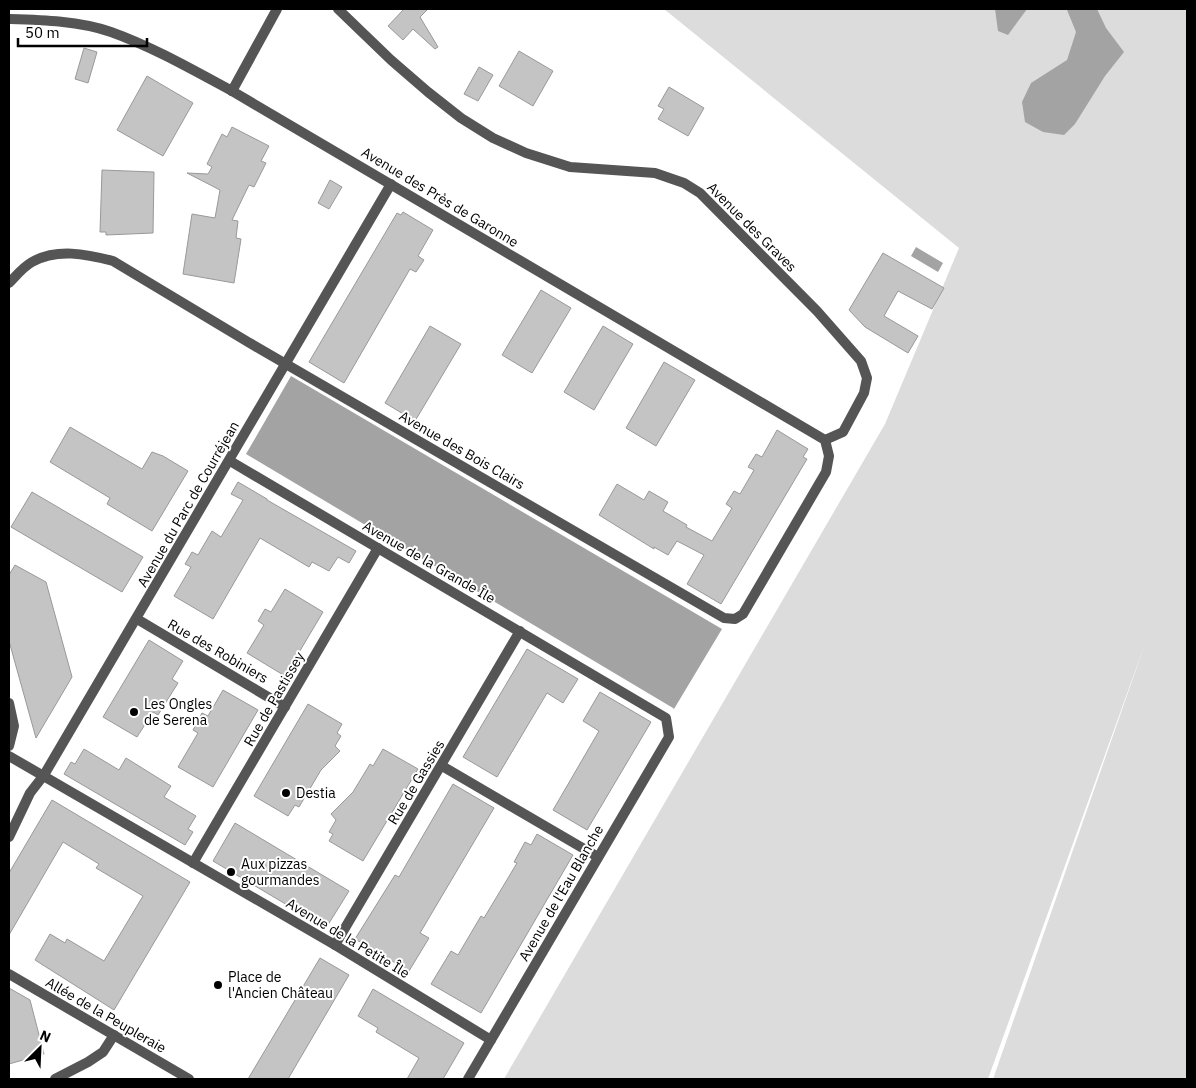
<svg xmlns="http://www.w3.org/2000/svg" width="1196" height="1088" font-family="'IBM Plex Sans',sans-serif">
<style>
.green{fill:#dcdcdc}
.water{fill:#a3a3a3}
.building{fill:#c4c4c4;stroke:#999}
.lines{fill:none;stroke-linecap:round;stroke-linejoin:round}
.minor{stroke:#555;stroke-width:10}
.tertiary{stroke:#555;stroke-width:10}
.poi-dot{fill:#000;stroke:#fff;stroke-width:2}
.labels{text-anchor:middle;stroke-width:4;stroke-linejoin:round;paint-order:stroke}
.street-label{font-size:14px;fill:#000;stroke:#fff}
.poi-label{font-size:14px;fill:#000;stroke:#fff;text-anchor:start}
</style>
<rect width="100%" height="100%" fill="#fff"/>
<!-- green -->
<polygon class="green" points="664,9 1187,9 1187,1079 993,1079 1146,641 988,1079 504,1079 885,424 959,248"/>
<!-- water -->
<g class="water">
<polygon points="995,9 1027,9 1008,35 998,31"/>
<polygon points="1065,9 1097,9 1106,28 1124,52 1105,76 1075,124 1064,135 1043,132 1025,122 1022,102 1031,83 1067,60 1076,32 1067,10"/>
<polygon points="916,247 943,263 938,272 911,256"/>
<polygon points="291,376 722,629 674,709 673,708 246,454"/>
</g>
<!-- building -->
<g class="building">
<polygon points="404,9 428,9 420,17 438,47 435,49 413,29 403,40 388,26"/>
<polygon points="84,48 97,52 88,83 75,79"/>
<polygon points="519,51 553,71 533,106 499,86"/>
<polygon points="479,67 493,75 478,101 464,94"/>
<polygon points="147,76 193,103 163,156 117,130"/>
<polygon points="669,87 704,108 688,136 658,119 664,109 658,106"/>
<polygon points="232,127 269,146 261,161 266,163 254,187 249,185 232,220 238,221 236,238 241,239 234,283 183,274 192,214 215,218 220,190 187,173 208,174 212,167 207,164 222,134 227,137"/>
<polygon points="102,170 154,172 153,233 106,235 106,232 100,232"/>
<polygon points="330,180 342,187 329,209 318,203"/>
<polygon points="403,212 433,230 418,256 424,260 416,272 410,269 344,383 309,362 397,213 401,215"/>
<polygon points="883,253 944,288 932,309 898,291 884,316 918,336 908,353 865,327 849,310"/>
<polygon points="541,290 571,308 532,373 502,355"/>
<polygon points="430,326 461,344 415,421 385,403"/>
<polygon points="603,326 633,344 594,410 564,392"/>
<polygon points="664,362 695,380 656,446 626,428"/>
<polygon points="70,427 142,469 152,452 163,456 188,471 152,531 107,504 110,498 50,462"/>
<polygon points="777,430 808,449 803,457 807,459 721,604 687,584 704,555 677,541 668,555 654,547 654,549 599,515 617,484 644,500 649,491 668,502 663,511 687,525 686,527 712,541 732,508 726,504 734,491 740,494 754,470 748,467 756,454 762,457"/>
<polygon points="238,482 267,499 267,500 356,551 349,563 338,557 329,571 312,562 309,567 260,538 213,619 174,596 191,567 185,564 192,552 198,555 212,531 221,537 243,500 231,494"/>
<polygon points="32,492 143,557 122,592 11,527"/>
<polygon points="15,565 46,582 72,677 36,738 9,641 9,575"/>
<polygon points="285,589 323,612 285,676 247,653 264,625 258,621 265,609 271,612"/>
<polygon points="149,640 183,661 172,679 178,683 158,715 153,712 137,737 103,717"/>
<polygon points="527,649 578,679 563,703 547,693 497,777 463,757"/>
<polygon points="223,690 258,710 213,787 178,767 198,733 193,730 202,713 208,716"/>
<polygon points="600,692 651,722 587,830 553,810 599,731 583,721"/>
<polygon points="308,704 342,724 337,733 341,736 335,746 340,751 321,770 299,807 295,805 288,816 254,796"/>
<polygon points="84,749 119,770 126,758 171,786 164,797 196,816 188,829 193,832 185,845 64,774 71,762 75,764"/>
<polygon points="383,749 418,769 363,861 329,841 333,834 329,832 336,820 331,814 353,792 370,764 373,766"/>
<polygon points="453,784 494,808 420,933 429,938 409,971 355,939 395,875 399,877"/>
<polygon points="52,800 190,882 114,1010 35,960 50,934 65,943 67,939 104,961 143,896 96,868 99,864 63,842 9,935 9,873"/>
<polygon points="235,823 349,891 326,928 213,861"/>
<polygon points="537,834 573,855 481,1013 431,984 451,951 458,955 481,916 484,918 517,863 514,862 525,842 531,845"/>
<polygon points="320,958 349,975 288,1079 248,1079"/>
<polygon points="9,988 30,1000 44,1054 9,1064"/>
<polygon points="373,989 464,1043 443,1079 407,1079 419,1058 376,1032 378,1028 358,1016"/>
</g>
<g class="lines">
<!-- minor -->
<g class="minor">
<polyline points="338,9 391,60 428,92 461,118 493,138 526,153 570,167 655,173 684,183 700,193 817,311 861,361 867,378 864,393 843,432 825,440"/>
<path d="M9,19C42,20 79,21 111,32C153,47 193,70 232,91L825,440L829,456L826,472L743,614L735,619L724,618L248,342L113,261C86,254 57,248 32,262C23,267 16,276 9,283"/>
<polyline points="232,91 277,9"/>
<polyline points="230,461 666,718 669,737 468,1079"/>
<polyline points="137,619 285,707"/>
<polyline points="9,756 335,945 491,1040"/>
<polyline points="442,766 598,857"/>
<polyline points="9,837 30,793 44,775 391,184"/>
<polyline points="193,863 378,548"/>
<polyline points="335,945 520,631"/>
<polyline points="9,974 189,1079"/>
<polyline points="55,1079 88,1062 103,1052 114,1035"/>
</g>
<!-- tertiary -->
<polyline class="tertiary" points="9,703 14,726 9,746"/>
</g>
<!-- markers -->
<g class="poi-dot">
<circle cx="134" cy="712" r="5"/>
<circle cx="286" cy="793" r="5"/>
<circle cx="231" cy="872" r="5"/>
<circle cx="218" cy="985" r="5"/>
</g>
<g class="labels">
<!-- street labels -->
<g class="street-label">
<text transform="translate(440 197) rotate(31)" y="5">Avenue des Près de Garonne</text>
<text transform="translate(752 227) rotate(45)" y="5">Avenue des Graves</text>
<text transform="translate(462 450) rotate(30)" y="5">Avenue des Bois Clairs</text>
<text transform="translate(188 504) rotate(-60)" y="5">Avenue du Parc de Courréjean</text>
<text transform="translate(429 562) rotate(30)" y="5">Avenue de la Grande Île</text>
<text transform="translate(218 651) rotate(30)" y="5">Rue des Robiniers</text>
<text transform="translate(274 699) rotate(-60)" y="5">Rue de Pastissey</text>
<text transform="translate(416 782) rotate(-59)" y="5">Rue de Gassies</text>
<text transform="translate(561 893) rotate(-60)" y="5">Avenue de l'Eau Blanche</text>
<text transform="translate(348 938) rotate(31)" y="5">Avenue de la Petite Île</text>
<text transform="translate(106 1015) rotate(30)" y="5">Allée de la Peupleraie</text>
</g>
<!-- poi labels -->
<g class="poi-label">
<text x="144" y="709">Les Ongles<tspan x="144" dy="16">de Serena</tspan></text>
<text x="296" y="798">Destia</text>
<text x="241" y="869">Aux pizzas<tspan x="241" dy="16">gourmandes</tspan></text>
<text x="228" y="982">Place de<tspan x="228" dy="16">l'Ancien Château</tspan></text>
</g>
</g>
<!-- border -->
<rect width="1196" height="1088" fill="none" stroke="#000000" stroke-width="20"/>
<!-- north arrow -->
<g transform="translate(40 1048) rotate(24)" stroke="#ffffff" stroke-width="4" paint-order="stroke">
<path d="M0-4L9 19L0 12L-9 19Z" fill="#000000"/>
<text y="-8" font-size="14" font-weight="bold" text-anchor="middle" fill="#000000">N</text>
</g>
<!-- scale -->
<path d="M18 38v8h129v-8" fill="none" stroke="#000000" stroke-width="2.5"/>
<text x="25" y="38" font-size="15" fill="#000000" stroke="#ffffff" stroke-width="4" paint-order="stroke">50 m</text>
</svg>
